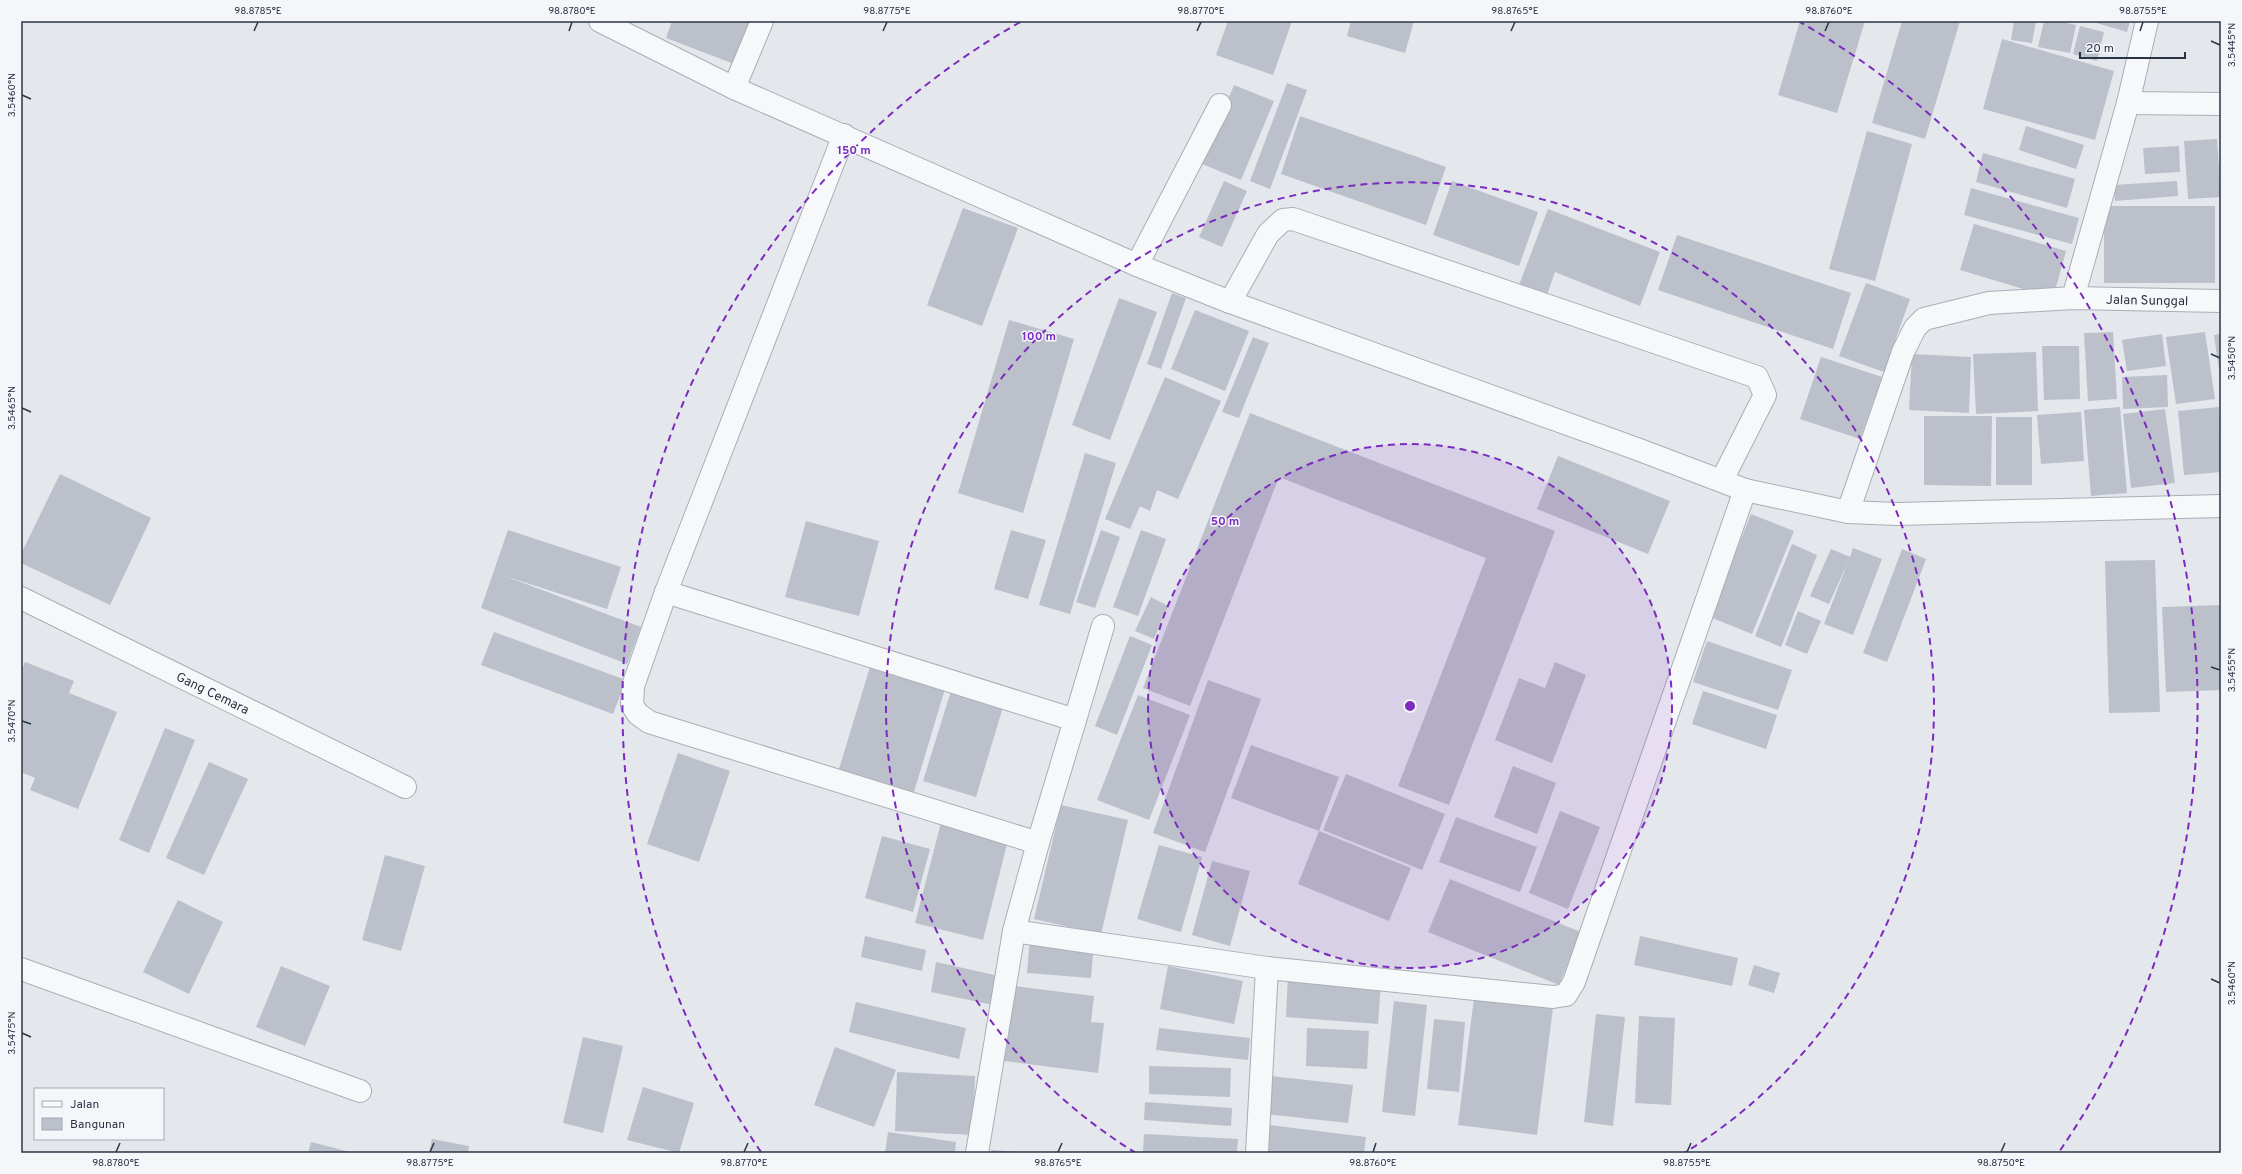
<svg xmlns="http://www.w3.org/2000/svg" width="2242" height="1174" font-family="Overpass,sans-serif">
<style>
.building{fill:#bbc0ca}
.lines{fill:none;stroke-linecap:round;stroke-linejoin:round}
.minor-casing{stroke:#a9aeb7;stroke-width:24}
.minor{stroke:#f7f8fa;stroke-width:22}
.ticks{fill:none;stroke:#2b3445;stroke-width:1.5}
.ring{fill:none;stroke:#7b2cbf;stroke-width:2;stroke-dasharray:7 5}
.labels{text-anchor:middle;stroke-width:3;stroke-linejoin:round;paint-order:stroke}
.street-label{font-size:13px;fill:#2b3445;stroke:#f4f6f9}
.centre{fill:#7b2cbf;stroke:#f4f6f9;stroke-width:2}
.ring-label{font-size:12px;text-anchor:middle;font-weight:bold;fill:#7b2cbf;stroke:#f4f6f9;stroke-width:3;stroke-linejoin:round;paint-order:stroke}
.neatline{fill:none;stroke:#2b3445;stroke-width:1.5}
.ticks-label{font-size:10px;text-anchor:middle;fill:#2b3445}
</style>
<rect width="100%" height="100%" fill="#e4e7ec"/>
<!-- building -->
<g class="building">
<polygon points="672,21 751,21 734,64 666,38"/>
<polygon points="1228,21 1292,21 1273,75 1216,55"/>
<polygon points="1351,21 1414,21 1405,53 1347,36"/>
<polygon points="1800,21 1865,21 1837,113 1778,95"/>
<polygon points="1902,21 1960,21 1925,139 1872,123"/>
<polygon points="2014,21 2036,21 2032,43 2011,40"/>
<polygon points="2044,21 2058,21 2076,25 2070,53 2038,47"/>
<polygon points="2090,21 2130,21 2127,32"/>
<polygon points="2080,26 2104,32 2097,61 2073,54"/>
<polygon points="2002,39 2114,71 2095,140 1983,109"/>
<polygon points="1287,83 1307,90 1270,189 1250,181"/>
<polygon points="1234,85 1274,101 1241,180 1202,164"/>
<polygon points="1300,116 1446,167 1426,225 1281,174"/>
<polygon points="2026,126 2084,145 2076,169 2019,150"/>
<polygon points="1867,131 1912,144 1875,281 1829,269"/>
<polygon points="2217,139 2221,197 2188,199 2184,141"/>
<polygon points="2179,146 2180,172 2145,174 2143,148"/>
<polygon points="1983,153 2075,179 2067,208 1976,182"/>
<polygon points="1224,181 1247,191 1222,247 1199,237"/>
<polygon points="1452,181 1538,212 1519,266 1433,235"/>
<polygon points="2177,181 2178,196 2115,201 2114,185"/>
<polygon points="1971,188 2079,218 2072,244 1964,215"/>
<rect x="2104" y="206" width="111" height="77"/>
<polygon points="963,208 1018,228 982,326 927,305"/>
<polygon points="1548,209 1660,252 1640,306 1555,272 1547,295 1519,285"/>
<polygon points="1974,224 2066,251 2053,298 1960,270"/>
<polygon points="1677,235 1851,293 1833,349 1658,290"/>
<polygon points="1866,283 1910,299 1884,372 1839,356"/>
<polygon points="1172,293 1186,298 1161,369 1147,364"/>
<polygon points="1119,298 1157,312 1110,440 1072,425"/>
<polygon points="1195,310 1249,331 1225,391 1171,369"/>
<polygon points="1009,320 1074,339 1023,513 958,493"/>
<polygon points="2113,332 2117,399 2088,401 2084,333"/>
<polygon points="2205,332 2215,399 2176,404 2166,337"/>
<polygon points="2162,334 2166,366 2127,371 2122,340"/>
<polygon points="2221,334 2221,377 2220,377 2214,335"/>
<polygon points="1253,337 1269,343 1239,418 1222,412"/>
<polygon points="2042,346 2079,346 2080,399 2044,400"/>
<polygon points="2036,352 2038,411 1976,414 1973,354"/>
<polygon points="1912,354 1971,357 1969,413 1909,410"/>
<polygon points="1821,357 1882,377 1860,439 1800,419"/>
<polygon points="2167,375 2168,407 2123,409 2122,377"/>
<polygon points="1165,377 1221,401 1178,499 1157,490 1150,511 1140,506 1130,529 1105,519"/>
<polygon points="2120,407 2127,493 2091,496 2084,410"/>
<polygon points="2219,407 2221,472 2184,475 2178,411"/>
<polygon points="2165,409 2175,483 2131,488 2123,414"/>
<polygon points="2081,412 2084,461 2041,464 2037,415"/>
<polygon points="1250,413 1555,531 1449,805 1398,786 1486,558 1279,477 1190,706 1143,688"/>
<polygon points="1924,416 1992,416 1991,486 1924,485"/>
<rect x="1996" y="417" width="36" height="68"/>
<polygon points="1085,453 1116,463 1070,614 1039,605"/>
<polygon points="1558,456 1670,501 1648,554 1537,509"/>
<polygon points="60,474 151,518 110,605 21,563 21,554"/>
<polygon points="1751,514 1794,531 1752,634 1710,617"/>
<polygon points="806,521 879,541 859,616 785,597"/>
<polygon points="508,530 621,567 607,609 502,575 641,627 627,664 481,608"/>
<polygon points="1011,530 1046,540 1028,599 994,589"/>
<polygon points="1101,530 1120,537 1095,608 1076,602"/>
<polygon points="1141,530 1166,539 1138,616 1113,607"/>
<polygon points="1792,544 1817,555 1781,647 1755,636"/>
<polygon points="1853,548 1882,559 1853,635 1824,624 1848,562 1829,604 1810,596 1831,549 1850,557"/>
<polygon points="1902,549 1926,559 1887,662 1863,653"/>
<polygon points="2155,560 2160,712 2109,713 2105,561"/>
<polygon points="1151,597 1168,606 1154,639 1135,631"/>
<polygon points="2221,605 2221,690 2166,692 2162,607"/>
<polygon points="1798,611 1821,621 1807,654 1785,645"/>
<polygon points="494,632 626,680 613,714 481,665"/>
<polygon points="1130,636 1152,645 1117,735 1095,726"/>
<polygon points="1707,641 1792,670 1778,710 1693,682"/>
<polygon points="25,662 74,681 69,693 117,712 78,809 30,790 35,778 21,772 21,671"/>
<polygon points="1555,662 1586,675 1552,763 1495,740 1519,678 1545,688"/>
<polygon points="870,667 945,689 914,792 839,769"/>
<polygon points="1208,680 1261,699 1205,852 1153,833"/>
<polygon points="951,691 1003,707 976,797 923,781"/>
<polygon points="1703,691 1777,715 1766,749 1692,724"/>
<polygon points="1138,695 1190,715 1149,820 1097,800"/>
<polygon points="165,728 195,740 149,853 119,840"/>
<polygon points="1251,745 1339,777 1319,831 1231,798"/>
<polygon points="678,753 730,771 699,862 647,844"/>
<polygon points="209,762 248,779 204,875 166,858"/>
<polygon points="1513,766 1556,783 1537,834 1494,817"/>
<polygon points="1346,774 1445,814 1422,870 1323,830"/>
<polygon points="1061,805 1128,820 1101,934 1034,919"/>
<polygon points="1560,811 1600,827 1568,909 1529,893"/>
<polygon points="1456,817 1537,847 1520,892 1439,862"/>
<polygon points="942,819 1009,836 983,940 915,923"/>
<polygon points="1319,831 1411,868 1389,921 1298,884"/>
<polygon points="882,836 930,849 913,912 865,898"/>
<polygon points="1159,845 1202,857 1181,932 1137,919"/>
<polygon points="385,855 425,866 401,951 362,940"/>
<polygon points="1212,861 1250,871 1230,946 1192,935"/>
<polygon points="1450,879 1581,932 1559,985 1428,932"/>
<polygon points="178,900 223,922 189,994 143,972"/>
<polygon points="865,936 926,950 922,971 861,957"/>
<polygon points="1640,936 1738,958 1732,986 1634,965"/>
<polygon points="1030,937 1094,943 1091,978 1027,973"/>
<polygon points="936,962 999,976 993,1005 931,992"/>
<polygon points="1754,965 1780,973 1774,993 1748,985"/>
<polygon points="281,966 330,986 305,1046 256,1027"/>
<polygon points="1168,966 1243,981 1234,1024 1160,1009"/>
<polygon points="1288,975 1381,982 1378,1024 1286,1017"/>
<polygon points="1014,986 1094,996 1091,1022 1104,1023 1098,1073 1004,1061"/>
<polygon points="1474,998 1553,1008 1537,1135 1458,1125"/>
<polygon points="1394,1001 1427,1005 1415,1116 1382,1112"/>
<polygon points="856,1002 966,1028 959,1059 849,1032"/>
<polygon points="1596,1014 1625,1017 1613,1126 1584,1122"/>
<polygon points="1639,1016 1675,1018 1671,1105 1635,1103"/>
<polygon points="1434,1019 1465,1022 1459,1092 1427,1089"/>
<polygon points="1159,1028 1250,1038 1248,1060 1156,1050"/>
<polygon points="1307,1028 1369,1031 1367,1069 1306,1066"/>
<polygon points="583,1037 623,1046 603,1133 563,1123"/>
<polygon points="835,1047 896,1070 874,1127 814,1105"/>
<polygon points="1149,1066 1231,1068 1230,1097 1149,1094"/>
<polygon points="897,1072 975,1076 973,1135 895,1131"/>
<polygon points="1270,1076 1353,1085 1348,1123 1265,1114"/>
<polygon points="643,1087 694,1103 679,1153 627,1140"/>
<polygon points="1145,1102 1232,1108 1231,1126 1144,1120"/>
<polygon points="1269,1125 1366,1137 1364,1153 1266,1153"/>
<polygon points="888,1132 956,1142 955,1153 885,1153"/>
<polygon points="1144,1134 1238,1139 1237,1153 1143,1153"/>
<polygon points="432,1139 469,1146 468,1153 429,1153"/>
<polygon points="311,1142 350,1152 350,1153 308,1153"/>
<polygon points="991,1150 1021,1152 1021,1153 991,1153"/>
</g>
<g class="lines">
<defs>
<g id="minor">
<polyline points="600,21 734,88 1137,265 1230,302 1637,449 1745,490 1848,512 1897,514 2221,506"/>
<polyline points="734,88 762,21"/>
<polyline points="2128,103 2221,104"/>
<polyline points="844,135 666,592 633,686 632,705 638,714 649,722 1038,843 1075,720"/>
<polyline points="1137,265 1220,105"/>
<polyline points="2073,298 2128,103 2147,21"/>
<polyline points="1230,302 1268,234 1283,220 1293,219 1757,377 1765,395 1722,480"/>
<path id="s1" d="M1848,512L1903,352L1915,328L1924,319L1989,303L2073,298L2221,301"/>
<polyline points="666,592 1075,720 1103,626"/>
<path id="s2" d="M21,598L405,787"/>
<polyline points="1038,843 1014,931 1267,968 1553,997 1566,995 1574,982 1745,490"/>
<polyline points="21,969 360,1091"/>
<polyline points="977,1153 1014,931"/>
<polyline points="1257,1153 1267,968"/>
</g>
</defs>
<!-- minor casing -->
<use href="#minor" class="minor-casing"/>
<!-- minor -->
<use href="#minor" class="minor"/>
</g>
<!-- ticks -->
<path class="ticks" d="M254,31L258,22M569,31L572,22M883,31L887,22M1197,31L1201,22M1511,31L1515,22M1825,31L1829,22M2140,31L2143,22M2211,41L2220,45M22,95L31,99M2211,354L2220,358M22,408L31,412M2211,667L2220,670M22,721L31,724M2211,979L2220,983M22,1033L31,1037M116,1152L120,1143M430,1152L434,1143M744,1152L748,1143M1058,1152L1062,1143M1373,1152L1376,1143M1687,1152L1691,1143M2001,1152L2005,1143"/>
<!-- distance rings -->
<circle cx="1410" cy="706" r="262" fill="#7b2cbf" fill-opacity=".12"/>
<g class="ring">
<circle cx="1410" cy="706" r="262"/>
<path d="M1136 1153A524 524 0 1 1 1684 1153"/>
<path d="M761 1152A787 787 0 0 1 1022 21M1798 21A787 787 0 0 1 2059 1152"/>
</g>
<g class="labels">
<!-- street labels -->
<g class="street-label">
<text dy="5" stroke="none"><textPath href="#s1" startOffset="434">Jalan Sunggal</textPath></text>
<text dy="5" stroke="none"><textPath href="#s2" startOffset="214">Gang Cemara</textPath></text>
</g>
</g>
<circle cx="1410" cy="706" r="6" class="centre"/>
<g class="ring-label">
<text x="854" y="154">150 m</text>
<text x="1039" y="340">100 m</text>
<text x="1225" y="525">50 m</text>
</g>
<!-- border -->
<rect width="2242" height="1174" fill="none" stroke="#f4f6f9" stroke-width="44"/>
<!-- legend -->
<rect x="34" y="1088" width="130" height="52" fill="#f4f6f9" stroke="#a4a8b1"/>
<rect x="42" y="1101" width="20" height="6" fill="#f7f8fa" stroke="#a4a8b1"/>
<text x="70" y="1108" font-size="12" fill="#2b3445">Jalan</text>
<rect x="42" y="1118" width="20" height="12" fill="#bbc0ca" stroke="#a4a8b1"/>
<text x="70" y="1128" font-size="12" fill="#2b3445">Bangunan</text>
<!-- scale -->
<path d="M2080 52v6h105v-6" fill="none" stroke="#2b3445" stroke-width="2"/>
<text x="2086" y="52" font-size="12" fill="#2b3445" stroke="#f4f6f9" stroke-width="3" paint-order="stroke">20 m</text>
<rect x="22" y="22" width="2198" height="1130" class="neatline"/>
<g class="ticks-label">
<text x="258" y="14">98.8785°E</text>
<text x="572" y="14">98.8780°E</text>
<text x="887" y="14">98.8775°E</text>
<text x="1201" y="14">98.8770°E</text>
<text x="1515" y="14">98.8765°E</text>
<text x="1829" y="14">98.8760°E</text>
<text x="2143" y="14">98.8755°E</text>
<text transform="translate(2231 45) rotate(-90)" y="4">3.5445°N</text>
<text transform="translate(11 95) rotate(-90)" y="4">3.5460°N</text>
<text transform="translate(2231 358) rotate(-90)" y="4">3.5450°N</text>
<text transform="translate(11 408) rotate(-90)" y="4">3.5465°N</text>
<text transform="translate(2231 670) rotate(-90)" y="4">3.5455°N</text>
<text transform="translate(11 721) rotate(-90)" y="4">3.5470°N</text>
<text transform="translate(2231 983) rotate(-90)" y="4">3.5460°N</text>
<text transform="translate(11 1033) rotate(-90)" y="4">3.5475°N</text>
<text x="116" y="1166">98.8780°E</text>
<text x="430" y="1166">98.8775°E</text>
<text x="744" y="1166">98.8770°E</text>
<text x="1058" y="1166">98.8765°E</text>
<text x="1373" y="1166">98.8760°E</text>
<text x="1687" y="1166">98.8755°E</text>
<text x="2001" y="1166">98.8750°E</text>
</g>
</svg>
